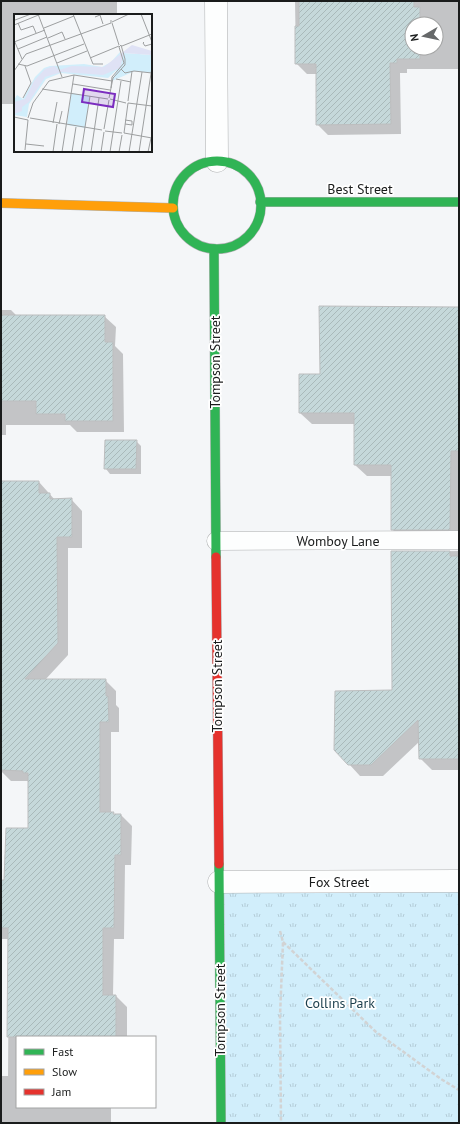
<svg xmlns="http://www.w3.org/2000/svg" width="460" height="1124" font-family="'PT Sans',sans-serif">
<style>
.grass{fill:url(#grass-tufts)}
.shadow{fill:#0003;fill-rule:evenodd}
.building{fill:url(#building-hatch);stroke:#bdbebf}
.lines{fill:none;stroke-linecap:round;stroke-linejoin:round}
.lane-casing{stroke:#aeb0b1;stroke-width:19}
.street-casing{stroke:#aeb0b1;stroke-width:23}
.fast-casing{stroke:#aeb0b1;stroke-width:10}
.slow-casing{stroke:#aeb0b1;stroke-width:10}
.jam-casing{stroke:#aeb0b1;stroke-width:10}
.path{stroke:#d2d3d4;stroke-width:2.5;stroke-dasharray:4 2;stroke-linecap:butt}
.lane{stroke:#fdfefe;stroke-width:18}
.street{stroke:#fdfefe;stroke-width:22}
.fast{stroke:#30b455;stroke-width:9}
.slow{stroke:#ff9f0a;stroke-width:9}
.jam{stroke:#e5322d;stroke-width:9}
.labels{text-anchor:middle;stroke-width:3.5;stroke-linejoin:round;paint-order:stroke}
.street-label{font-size:14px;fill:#1a1c1c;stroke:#fff}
.park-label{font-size:14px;fill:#1a3e4c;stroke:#fff}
.inset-road{fill:none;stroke:#9d9fa0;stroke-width:1}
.view{fill:#7b2cbf;fill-opacity:0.15;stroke:#7b2cbf;stroke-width:2}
.inset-edge{fill:none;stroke:#1a1c1c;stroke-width:2}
</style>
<defs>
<pattern id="grass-tufts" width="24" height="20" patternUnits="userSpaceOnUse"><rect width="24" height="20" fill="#d1eefb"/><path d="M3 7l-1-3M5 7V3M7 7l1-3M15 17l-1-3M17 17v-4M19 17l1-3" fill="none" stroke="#b3ccd7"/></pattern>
<pattern id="building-hatch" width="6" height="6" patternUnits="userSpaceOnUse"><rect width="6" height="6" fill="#c5d8da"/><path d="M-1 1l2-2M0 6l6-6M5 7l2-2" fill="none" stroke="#a9b9ba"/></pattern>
</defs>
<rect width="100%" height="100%" fill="#f4f6f8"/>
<!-- grass -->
<polygon class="grass" points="459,881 459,1123 221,1123 219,882"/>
<!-- shadow -->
<g class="shadow">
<polygon points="1,1 117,1 117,15 15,15 15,104 1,104"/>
<path d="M295,1H459V69H407V73H400L401,134L328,135L317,124V74H307L296,63ZM412,24H436V48H412Z"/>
<polygon points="459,308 459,541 404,541 392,529 392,476 367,476 355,465 355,424 312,424 300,413 321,375"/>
<polygon points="1,310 11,310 17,316 104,316 116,327 115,346 123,354 124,432 77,432 70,425 6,425 6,435 1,435"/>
<polygon points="136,441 141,446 141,474 110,474 106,469"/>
<polygon points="1,482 39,482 55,500 71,499 82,511 82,548 68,548 68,655 45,680 105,680 116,691 116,705 119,708 119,732 111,732 111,813 115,815 121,815 132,826 131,865 125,865 124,939 114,939 113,996 116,996 127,1007 127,1037 17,1037 17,1107 111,1107 111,1123 1,1123 1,1076 8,1076 9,939 1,939 1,881 5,881 29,829 29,781 11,781 1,771"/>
<polygon points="459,551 459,770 432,770 420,758 420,741 383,776 360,776 349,764 393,691 392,552"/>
</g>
<!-- building -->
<g class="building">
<polygon points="299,1 414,1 414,7 420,7 420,24 412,24 412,48 420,48 420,59 397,59 397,63 390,63 391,124 316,125 316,64 295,64 295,26 299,26"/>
<polygon points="319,306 459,307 459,451 451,451 450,530 391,530 391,465 354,465 354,413 299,413 299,374 320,374"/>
<polygon points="1,315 105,315 105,342 113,342 113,421 65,421 65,414 36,414 36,401 1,401"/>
<polygon points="105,440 137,440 136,469 104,469"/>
<polygon points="1,481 39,481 39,493 50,493 50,499 72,498 72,537 57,537 58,643 25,679 106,679 106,696 108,696 109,722 100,722 100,812 114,812 113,814 121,814 121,855 115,855 114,928 103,928 103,995 116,995 116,1037 7,1037 8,928 1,928 1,880 4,880 6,828 28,828 28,773 23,773 23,771 1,770"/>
<polygon points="391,551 450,551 450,556 459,556 459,759 419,759 418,720 371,765 348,765 334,750 335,691 392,690"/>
</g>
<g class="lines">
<defs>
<polyline id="lane" points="216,541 459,540"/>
<g id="street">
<polyline points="216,1 217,161"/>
<polyline points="219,882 459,881"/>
</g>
<g id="fast">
<circle cx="217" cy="205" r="44"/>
<polyline points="260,202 459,202"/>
<polyline points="214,249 216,557"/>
<polyline points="219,864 221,1123"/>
</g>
<polyline id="slow" points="1,203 173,208"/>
<polyline id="jam" points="216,557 219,864"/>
</defs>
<!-- lane casing -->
<use href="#lane" class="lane-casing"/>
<!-- street casing -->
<use href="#street" class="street-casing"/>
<!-- fast casing -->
<use href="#fast" class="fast-casing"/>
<!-- slow casing -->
<use href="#slow" class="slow-casing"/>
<!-- jam casing -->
<use href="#jam" class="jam-casing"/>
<!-- path -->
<g class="path">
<polyline points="280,931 283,942 280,1016 281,1123"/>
<polyline points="283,942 376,1032 441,1079 459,1090"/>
</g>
<!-- lane -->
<use href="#lane" class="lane"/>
<!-- street -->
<use href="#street" class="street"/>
<!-- fast -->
<use href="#fast" class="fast"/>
<!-- slow -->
<use href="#slow" class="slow"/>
<!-- jam -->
<use href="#jam" class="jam"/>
</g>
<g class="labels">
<!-- street labels -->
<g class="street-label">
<text x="360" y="194">Best Street</text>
<text transform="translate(215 362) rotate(-90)" y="5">Tompson Street</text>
<text x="338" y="546">Womboy Lane</text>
<text transform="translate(217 686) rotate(-90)" y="5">Tompson Street</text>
<text x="339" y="887">Fox Street</text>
<text transform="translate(220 1010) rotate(-90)" y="5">Tompson Street</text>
</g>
<!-- park labels -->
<g class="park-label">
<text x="340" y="1008">Collins Park</text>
</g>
</g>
<!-- overview -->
<g transform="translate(14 14)">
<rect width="138" height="138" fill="#f4f6f8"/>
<path d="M106,38L108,51L94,64L47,59L32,65L15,90L13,103L0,101V86L3,81L9,85L21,63L30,54L36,52L70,50L88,53L97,48ZM110,39L138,41V59L121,57L98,67ZM57,79L76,82L71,114L53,111Z" fill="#d1eefb"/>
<path d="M118,31L138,37V41L110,39L106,54L89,61L48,58L31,63L15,88L8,93V97L0,100V88L11,85L20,67L31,55L40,52L45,56L58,52L90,53Z" fill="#dfe2f5"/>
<path class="inset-road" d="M24,0L48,63M59,0L79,50H89M127,0L138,28M81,3L86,1L89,10M1,6L17,0M98,8L115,0M4,9L7,16L19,12L22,19M98,9L105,31M0,11L27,0M30,14L60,2M34,24L48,18L51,25M0,26L8,45M0,28L31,16M130,28L129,29L131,32L138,30M108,32L138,20M4,35L33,23M76,44L105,32M43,49L73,37M4,50L13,52L70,30M107,55L111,59L120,57L138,59M0,57L12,40L97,9V6M102,65L117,68M59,70L96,76M28,75L94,85M9,84L17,69L11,52M95,84L99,64L111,51V45L107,31L105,33L110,49L98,63L97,74M96,85L112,89M114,87L118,57M114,89L138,92M0,103L14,106M14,104L19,89L35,67L60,61L98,67M16,104L88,116M39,109L43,88M45,110L48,97M111,110L118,111V107L111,106M90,115L95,86M91,117L108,119M110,119L114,89M110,119L138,124M12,130L30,132M11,136L14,106M39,138L43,110M48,138L60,61M58,138L62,113M67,138L76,82M77,138L85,84M87,138L90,118M96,138L107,67M105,138L108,121M115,138L128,58M125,138L138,53M134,138L137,124"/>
<path class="view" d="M70,75L101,80L99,93L68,88Z"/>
<rect width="138" height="138" class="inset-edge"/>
</g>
<!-- border -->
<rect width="460" height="1124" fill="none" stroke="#1a1c1c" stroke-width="4"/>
<!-- legend -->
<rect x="16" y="1036" width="140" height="72" fill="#ffffff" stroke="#a3a4a4"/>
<rect x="24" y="1049" width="20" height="6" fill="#30b455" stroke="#a3a4a4"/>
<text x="52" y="1056" font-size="12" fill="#1a1c1c">Fast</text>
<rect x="24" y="1069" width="20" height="6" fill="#ff9f0a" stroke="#a3a4a4"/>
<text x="52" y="1076" font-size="12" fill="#1a1c1c">Slow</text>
<rect x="24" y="1089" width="20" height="6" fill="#e5322d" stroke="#a3a4a4"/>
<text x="52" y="1096" font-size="12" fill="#1a1c1c">Jam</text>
<!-- north arrow -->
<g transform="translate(424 36) rotate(261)"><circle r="19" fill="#ffffff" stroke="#a3a4a4"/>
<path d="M0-3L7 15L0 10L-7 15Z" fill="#666869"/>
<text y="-6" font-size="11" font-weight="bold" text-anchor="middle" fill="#1a1c1c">N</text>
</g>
</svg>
